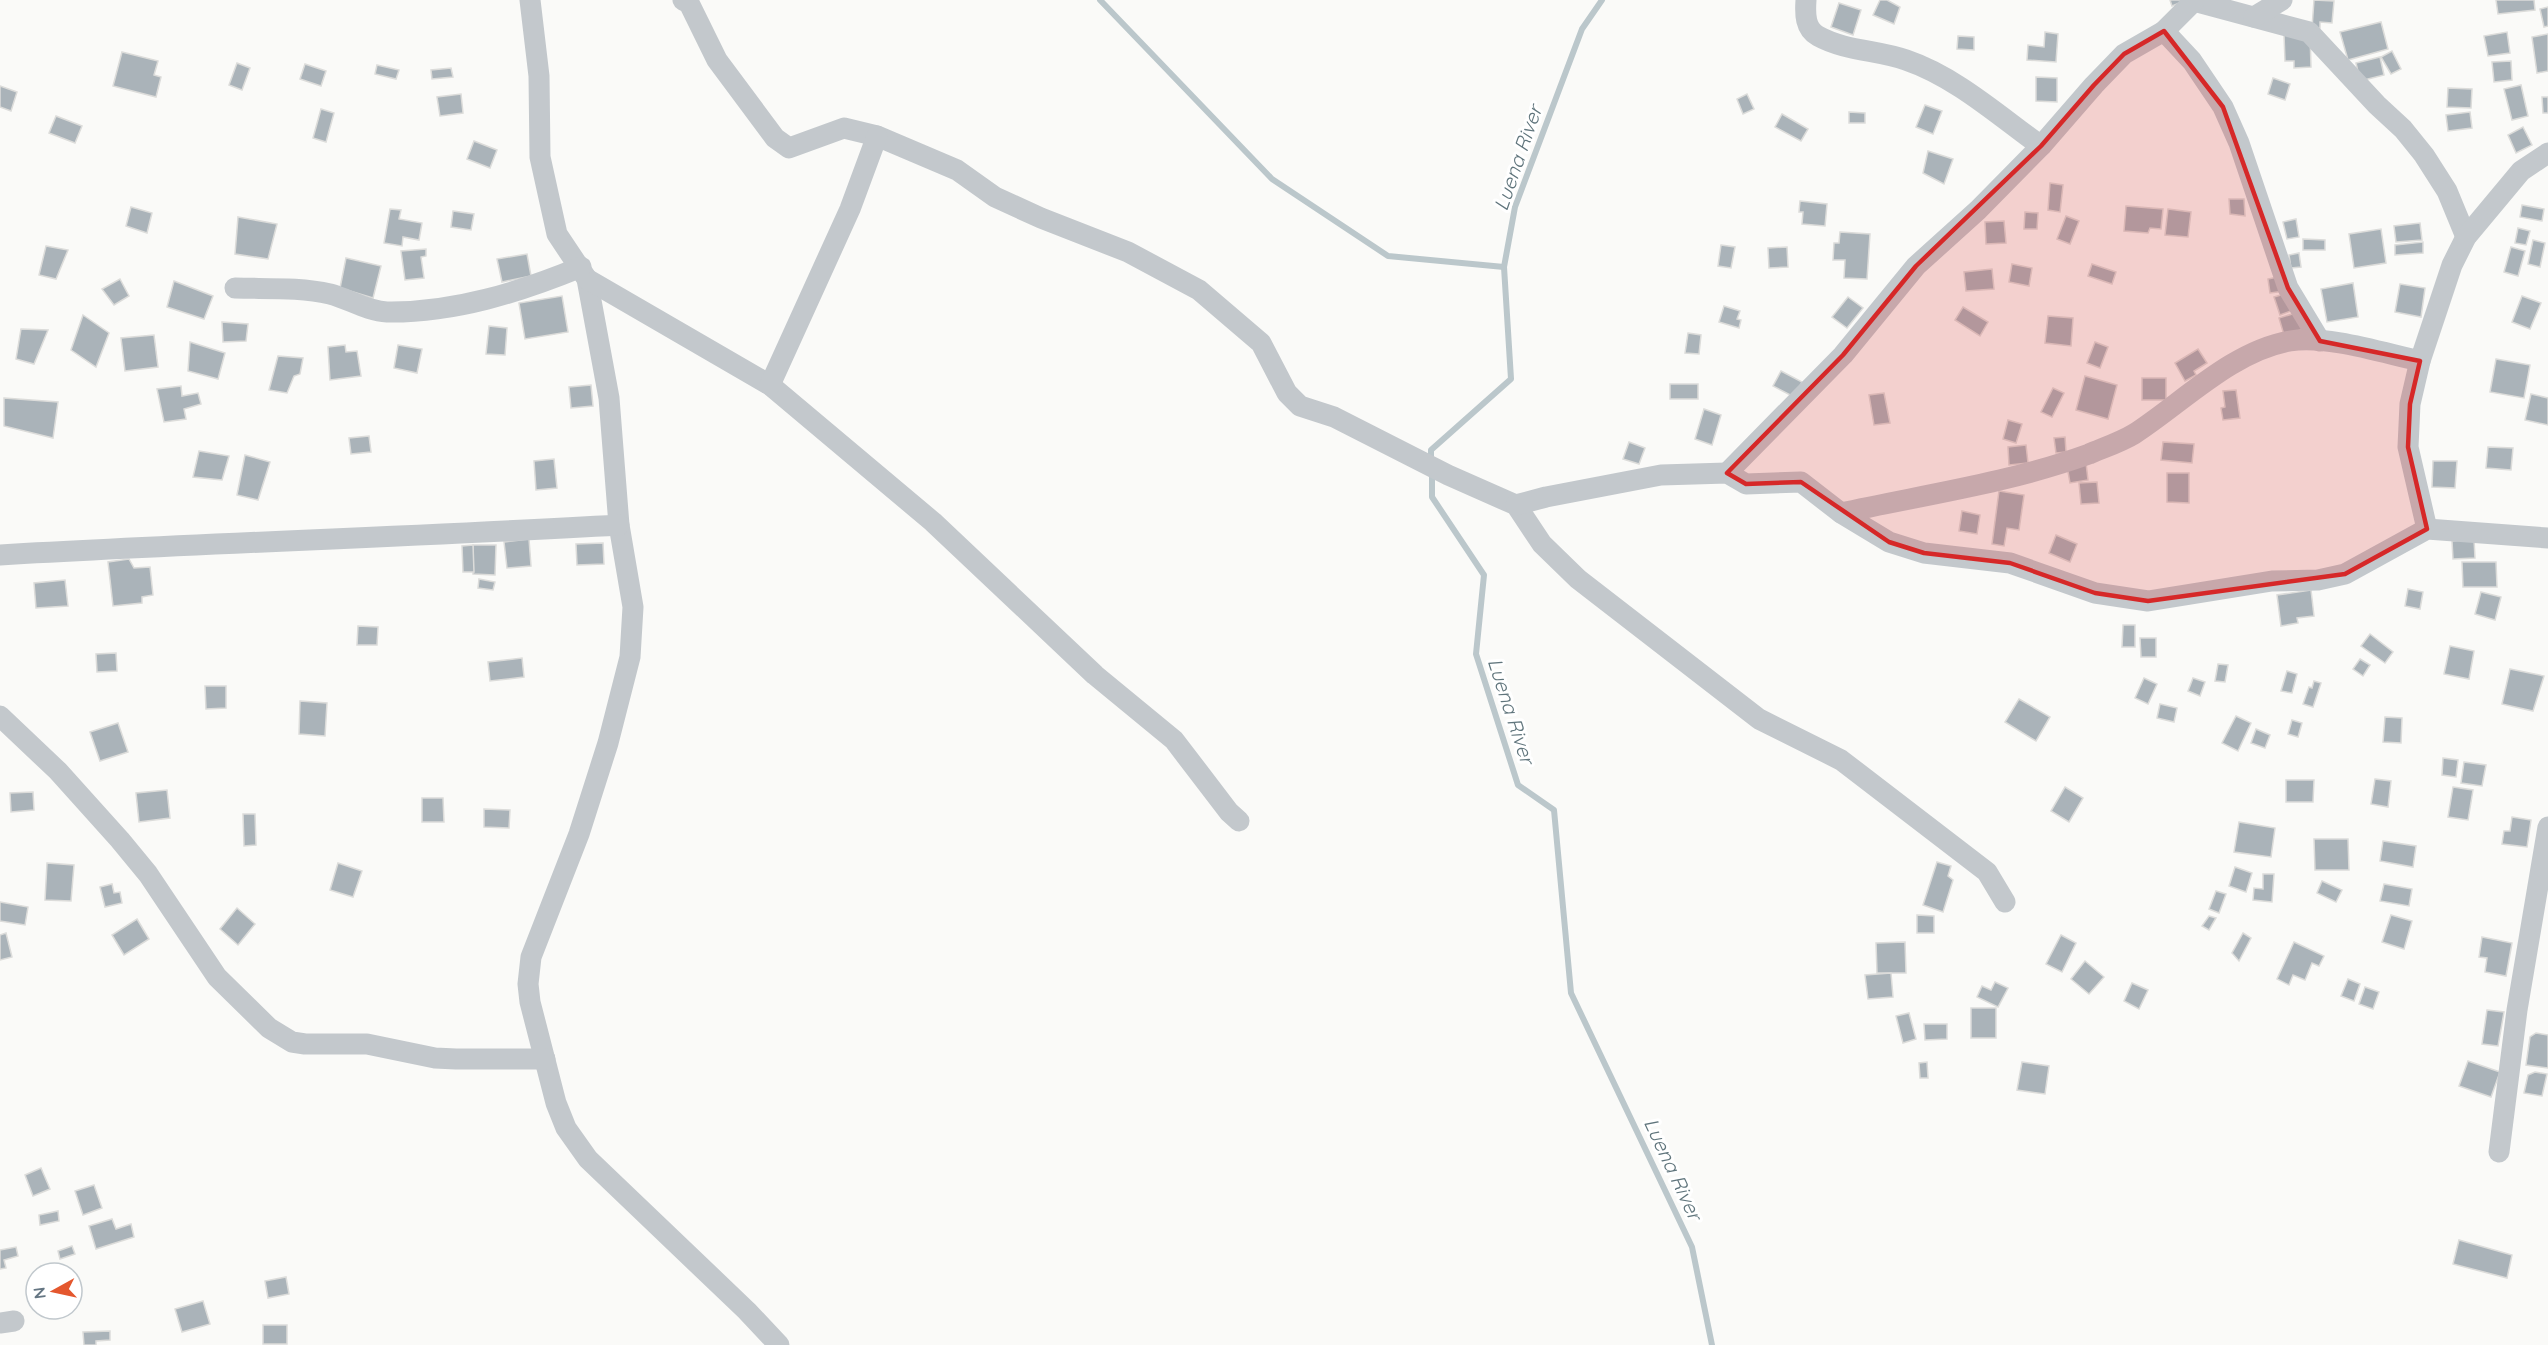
<svg xmlns="http://www.w3.org/2000/svg" width="2548" height="1345" font-family="Quicksand,sans-serif">
<style>
.lines{fill:none;stroke-linecap:round;stroke-linejoin:round}
.stream{stroke:#bbc7cb;stroke-width:6}
.building{fill:#aab3b9;stroke:#dcdcda;stroke-width:1.5}
.street{stroke:#c3c8cc;stroke-width:21}
.marked{fill:#d62828;fill-opacity:0.2;stroke:#d62828;stroke-width:4.5;stroke-linejoin:round}
.labels{text-anchor:middle;stroke-width:6;stroke-linejoin:round;paint-order:stroke}
.water-label{font-size:20px;font-style:italic;fill:#60757c;stroke:#fff}
</style>
<rect width="100%" height="100%" fill="#fafaf8"/>
<g class="lines">
<!-- stream -->
<g class="stream">
<polyline points="1100,0 1272,179 1388,256 1504,267"/>
<polyline points="1431,462 1431,450 1511,379 1504,267 1515,207 1582,29 1602,0"/>
<polyline points="1432,473 1432,497 1484,575 1476,654 1518,785 1554,810 1571,993 1692,1247 1712,1345"/>
</g>
</g>
<!-- building -->
<g class="building">
<polygon points="1880,0 1887,0 1900,7 1894,24 1873,15"/>
<polygon points="2170,0 2187,0 2172,6"/>
<polygon points="2314,0 2334,1 2332,23 2320,22 2320,28 2312,28"/>
<polygon points="2496,0 2534,0 2535,10 2498,14"/>
<polygon points="1839,3 1861,10 1853,35 1831,27"/>
<polygon points="2548,7 2548,26 2544,27 2540,9"/>
<polygon points="2381,22 2388,49 2348,60 2340,32"/>
<polygon points="2045,32 2058,34 2056,62 2027,60 2028,45 2044,47"/>
<polygon points="2507,32 2510,53 2488,56 2484,36"/>
<polygon points="2310,34 2311,67 2294,68 2294,61 2285,61 2284,35"/>
<polygon points="2548,34 2548,71 2537,73 2532,37"/>
<polygon points="1958,36 1974,37 1974,50 1957,49"/>
<polygon points="2392,51 2401,69 2391,74 2381,57"/>
<polygon points="122,52 158,61 154,75 161,77 156,97 113,86"/>
<polygon points="2380,57 2384,75 2360,81 2356,63"/>
<polygon points="2511,61 2512,80 2494,82 2492,62"/>
<polygon points="237,63 250,68 242,90 229,85"/>
<polygon points="305,64 326,71 321,86 300,79"/>
<polygon points="377,65 399,70 396,79 375,74"/>
<polygon points="451,68 453,77 432,79 431,70"/>
<polygon points="2036,77 2057,78 2057,102 2036,101"/>
<polygon points="2273,78 2290,84 2285,100 2268,94"/>
<polygon points="2521,85 2528,116 2512,120 2504,89"/>
<polygon points="0,86 17,92 11,111 0,107"/>
<polygon points="2448,88 2472,89 2471,108 2447,107"/>
<polygon points="461,94 463,113 440,116 437,97"/>
<polygon points="1747,94 1754,109 1743,114 1737,99"/>
<polygon points="2542,97 2548,97 2548,113 2543,113"/>
<polygon points="1925,105 1942,111 1933,134 1916,127"/>
<polygon points="321,109 334,113 326,142 313,138"/>
<polygon points="1849,112 1865,113 1865,123 1849,123"/>
<polygon points="2470,112 2472,128 2448,131 2446,115"/>
<polygon points="1782,114 1808,129 1801,141 1775,127"/>
<polygon points="56,116 82,126 75,143 49,133"/>
<polygon points="2523,127 2532,145 2516,153 2508,135"/>
<polygon points="474,141 497,150 490,168 467,159"/>
<polygon points="1928,151 1953,159 1944,184 1923,173"/>
<polygon points="2050,183 2063,185 2060,212 2048,210"/>
<polygon points="2229,199 2244,199 2245,216 2230,214"/>
<polygon points="1800,201 1827,204 1825,226 1802,224 1803,212 1799,212"/>
<polygon points="2522,205 2544,209 2542,221 2520,217"/>
<polygon points="2126,206 2163,209 2161,229 2150,228 2148,233 2124,231"/>
<polygon points="131,207 152,213 147,233 126,226"/>
<polygon points="390,209 401,210 399,219 422,223 419,240 403,237 402,246 384,243"/>
<polygon points="2168,209 2191,212 2188,237 2165,235"/>
<polygon points="453,211 474,214 471,230 451,227"/>
<polygon points="2025,212 2038,213 2037,229 2024,229"/>
<polygon points="2066,216 2079,221 2070,244 2057,239"/>
<polygon points="238,217 277,224 268,259 235,254"/>
<polygon points="2296,219 2299,237 2287,239 2283,222"/>
<polygon points="2004,221 2006,243 1986,244 1985,222"/>
<polygon points="2420,223 2422,240 2396,242 2394,226"/>
<polygon points="2518,228 2530,231 2526,245 2515,243"/>
<polygon points="2381,229 2386,263 2354,268 2349,234"/>
<polygon points="1840,232 1870,234 1867,279 1844,278 1845,260 1833,260 1834,243 1839,243"/>
<polygon points="2303,239 2325,240 2325,250 2303,250"/>
<polygon points="2533,240 2545,243 2540,267 2528,264"/>
<polygon points="2423,242 2423,253 2395,255 2395,245"/>
<polygon points="1721,245 1735,247 1731,268 1718,266"/>
<polygon points="46,246 68,250 56,279 39,275"/>
<polygon points="1787,247 1788,267 1769,268 1768,248"/>
<polygon points="2511,247 2525,251 2518,276 2504,272"/>
<polygon points="426,249 426,256 421,257 424,278 405,280 401,251"/>
<polygon points="2299,253 2301,267 2291,268 2289,255"/>
<polygon points="527,254 531,276 502,282 497,259"/>
<polygon points="346,258 381,266 373,298 340,288"/>
<polygon points="2012,264 2032,268 2029,286 2009,282"/>
<polygon points="2092,264 2116,272 2112,284 2088,276"/>
<polygon points="1992,269 1994,289 1966,291 1964,272"/>
<polygon points="2282,276 2285,291 2270,293 2268,279"/>
<polygon points="120,279 129,296 114,305 102,289"/>
<polygon points="174,281 213,296 204,319 167,307"/>
<polygon points="2353,283 2358,317 2327,322 2321,289"/>
<polygon points="2400,284 2425,288 2421,317 2395,312"/>
<polygon points="2291,292 2296,309 2280,315 2274,297"/>
<polygon points="562,296 568,332 525,339 519,303"/>
<polygon points="2522,296 2541,303 2530,329 2512,322"/>
<polygon points="1848,297 1863,308 1847,328 1832,317"/>
<polygon points="1724,306 1740,311 1737,319 1741,320 1739,328 1719,322"/>
<polygon points="1963,307 1988,322 1980,336 1955,320"/>
<polygon points="2299,312 2304,329 2284,335 2279,318"/>
<polygon points="83,315 109,333 96,367 71,350"/>
<polygon points="2048,316 2073,318 2071,346 2045,343"/>
<polygon points="222,322 248,324 246,341 223,342"/>
<polygon points="489,326 507,328 505,355 486,354"/>
<polygon points="21,329 48,330 34,364 16,359"/>
<polygon points="1688,333 1701,335 1699,354 1685,353"/>
<polygon points="154,335 158,367 125,371 121,338"/>
<polygon points="190,342 225,353 218,379 188,371"/>
<polygon points="2095,342 2108,347 2100,368 2087,363"/>
<polygon points="345,345 346,352 357,351 361,376 330,380 328,347"/>
<polygon points="398,345 422,349 417,373 394,368"/>
<polygon points="2198,349 2207,363 2194,371 2196,375 2185,381 2175,363"/>
<polygon points="278,356 303,358 300,374 294,376 287,393 269,390"/>
<polygon points="2496,359 2530,365 2524,398 2490,392"/>
<polygon points="1781,371 1802,382 1794,397 1773,386"/>
<polygon points="2085,376 2117,385 2108,419 2076,410"/>
<rect x="2142" y="378" width="24" height="22"/>
<rect x="1670" y="384" width="28" height="15"/>
<polygon points="591,385 593,406 571,408 569,387"/>
<polygon points="181,386 182,396 198,393 201,404 184,409 186,419 164,422 157,389"/>
<polygon points="2053,388 2064,393 2052,417 2041,412"/>
<polygon points="2236,390 2240,418 2223,420 2221,408 2225,407 2223,391"/>
<polygon points="1884,393 1890,423 1874,425 1869,395"/>
<polygon points="2531,394 2548,398 2548,425 2525,420"/>
<polygon points="4,398 58,402 53,438 4,426"/>
<polygon points="1704,409 1721,415 1712,445 1695,439"/>
<polygon points="2008,420 2022,424 2016,443 2003,439"/>
<polygon points="369,436 371,452 351,454 349,438"/>
<polygon points="2065,437 2066,452 2056,453 2054,438"/>
<polygon points="1629,442 1645,448 1639,464 1623,459"/>
<polygon points="2163,442 2194,444 2192,463 2161,460"/>
<polygon points="2026,445 2028,463 2009,465 2008,447"/>
<polygon points="2488,447 2513,448 2511,470 2486,468"/>
<polygon points="199,451 229,456 222,480 193,477"/>
<polygon points="245,455 270,462 258,500 237,495"/>
<polygon points="554,459 557,488 536,490 534,461"/>
<polygon points="2433,461 2457,461 2455,488 2432,487"/>
<polygon points="2086,463 2088,480 2070,483 2067,466"/>
<polygon points="2167,473 2189,473 2189,503 2167,502"/>
<polygon points="2097,482 2099,503 2081,504 2079,483"/>
<polygon points="1999,491 2024,495 2019,530 2007,528 2004,546 1992,544"/>
<polygon points="1962,511 1980,515 1977,534 1959,531"/>
<polygon points="2056,535 2077,544 2070,562 2049,553"/>
<polygon points="529,539 531,566 507,568 504,542"/>
<polygon points="2474,539 2475,558 2453,559 2452,541"/>
<polygon points="603,543 604,564 577,565 576,544"/>
<polygon points="473,545 496,545 495,575 473,574"/>
<polygon points="473,545 474,572 463,572 462,546"/>
<polygon points="129,559 134,568 150,567 153,595 142,597 142,603 113,606 108,562"/>
<polygon points="2462,562 2496,562 2497,587 2463,587"/>
<polygon points="479,579 495,582 493,590 478,588"/>
<polygon points="65,580 68,606 36,608 34,583"/>
<polygon points="2408,589 2423,592 2420,609 2405,606"/>
<polygon points="2311,590 2314,616 2297,618 2298,623 2281,626 2277,595"/>
<polygon points="2481,592 2501,597 2495,620 2475,614"/>
<polygon points="2123,625 2135,625 2135,647 2122,647"/>
<polygon points="358,626 378,627 377,645 357,645"/>
<polygon points="2370,634 2393,652 2385,663 2361,646"/>
<polygon points="2140,638 2156,638 2156,657 2141,657"/>
<polygon points="2450,646 2474,651 2469,679 2444,674"/>
<polygon points="116,653 117,671 97,672 96,654"/>
<polygon points="522,658 524,677 490,681 488,662"/>
<polygon points="2360,659 2370,665 2363,676 2353,669"/>
<polygon points="2218,664 2228,665 2225,682 2215,681"/>
<polygon points="2510,669 2544,676 2533,711 2502,704"/>
<polygon points="2287,671 2297,674 2292,693 2281,691"/>
<polygon points="2144,678 2157,684 2148,704 2135,698"/>
<polygon points="2193,678 2205,682 2200,696 2188,691"/>
<polygon points="2314,681 2321,683 2313,707 2303,704 2309,687 2312,688"/>
<polygon points="205,686 226,686 226,708 206,709"/>
<polygon points="2019,699 2050,717 2036,741 2005,722"/>
<polygon points="300,701 327,703 325,736 299,734"/>
<polygon points="2160,704 2177,708 2174,722 2157,718"/>
<polygon points="2236,716 2251,723 2238,751 2222,743"/>
<polygon points="2385,717 2402,718 2401,743 2383,742"/>
<polygon points="2292,720 2302,723 2298,737 2288,734"/>
<polygon points="118,723 128,752 100,761 90,732"/>
<polygon points="2256,729 2270,735 2265,748 2251,743"/>
<polygon points="2443,758 2458,760 2456,777 2442,775"/>
<polygon points="2464,762 2486,765 2482,786 2461,783"/>
<polygon points="2375,779 2391,781 2388,807 2371,804"/>
<polygon points="2286,780 2314,780 2313,802 2286,802"/>
<polygon points="2065,787 2083,798 2069,822 2051,811"/>
<polygon points="2453,787 2473,790 2468,820 2448,817"/>
<polygon points="167,790 170,818 139,822 136,793"/>
<polygon points="33,792 34,810 11,812 10,793"/>
<polygon points="422,798 443,798 444,822 422,822"/>
<polygon points="484,809 510,810 509,828 484,827"/>
<polygon points="243,814 255,814 256,845 244,846"/>
<polygon points="2512,817 2531,820 2527,847 2502,844 2504,831 2510,831"/>
<polygon points="2239,822 2275,828 2271,857 2234,852"/>
<polygon points="2314,839 2348,839 2349,870 2315,870"/>
<polygon points="2383,841 2416,846 2413,867 2380,861"/>
<polygon points="1937,862 1951,866 1948,876 1953,880 1943,912 1923,905"/>
<polygon points="47,863 74,865 71,901 45,900"/>
<polygon points="338,863 362,871 353,897 330,890"/>
<polygon points="2235,867 2252,873 2246,892 2229,886"/>
<polygon points="2263,874 2274,874 2272,902 2253,900 2254,888 2263,889"/>
<polygon points="2322,881 2342,890 2336,902 2317,893"/>
<polygon points="112,884 114,893 120,892 122,903 105,907 100,887"/>
<polygon points="2384,884 2412,889 2409,906 2380,901"/>
<polygon points="2216,891 2226,894 2219,913 2209,909"/>
<polygon points="0,902 28,907 25,925 0,921"/>
<polygon points="237,908 255,924 238,945 220,929"/>
<polygon points="1917,915 1934,916 1934,933 1917,933"/>
<polygon points="2391,915 2412,921 2404,949 2382,942"/>
<polygon points="2209,916 2216,918 2209,930 2202,926"/>
<polygon points="137,919 149,939 124,955 112,935"/>
<polygon points="6,933 12,957 0,960 0,935"/>
<polygon points="2243,933 2251,938 2239,961 2232,953"/>
<polygon points="2061,935 2076,943 2062,972 2046,964"/>
<polygon points="2482,937 2512,943 2506,976 2485,972 2487,958 2479,957"/>
<polygon points="1905,942 1906,973 1877,973 1876,943"/>
<polygon points="2294,942 2324,956 2319,966 2312,963 2305,980 2293,975 2289,985 2277,979"/>
<polygon points="2085,961 2104,977 2089,994 2071,979"/>
<polygon points="1891,973 1893,997 1868,999 1865,975"/>
<polygon points="2348,979 2360,984 2354,1001 2341,996"/>
<polygon points="1995,982 2008,988 1998,1007 1977,997 1982,986 1991,990"/>
<polygon points="2132,983 2148,990 2139,1009 2124,1001"/>
<polygon points="2365,987 2379,992 2373,1009 2359,1004"/>
<rect x="1971" y="1008" width="25" height="30"/>
<polygon points="2487,1010 2504,1012 2498,1046 2482,1044"/>
<polygon points="1909,1013 1916,1039 1903,1043 1896,1016"/>
<polygon points="1924,1024 1947,1024 1947,1039 1925,1040"/>
<polygon points="2536,1033 2548,1035 2548,1068 2526,1065 2530,1037"/>
<polygon points="2468,1061 2500,1072 2491,1097 2459,1086"/>
<polygon points="1927,1062 1928,1078 1920,1078 1919,1063"/>
<polygon points="2022,1062 2049,1066 2045,1094 2017,1090"/>
<polygon points="2535,1072 2547,1074 2542,1096 2524,1093 2528,1075"/>
<polygon points="41,1168 50,1189 33,1196 25,1175"/>
<polygon points="94,1185 102,1208 83,1215 75,1191"/>
<polygon points="58,1211 59,1221 40,1225 39,1215"/>
<polygon points="112,1219 116,1229 131,1224 134,1237 96,1249 89,1226"/>
<polygon points="2459,1240 2512,1255 2507,1278 2453,1264"/>
<polygon points="72,1246 75,1254 60,1259 58,1251"/>
<polygon points="16,1247 18,1256 4,1260 6,1268 0,1269 0,1250"/>
<polygon points="286,1277 289,1294 268,1298 265,1281"/>
<polygon points="203,1301 210,1324 182,1332 175,1309"/>
<rect x="263" y="1325" width="24" height="19"/>
<polygon points="110,1331 110,1340 96,1341 96,1345 84,1345 83,1332"/>
</g>
<g class="lines">
<!-- street -->
<g class="street">
<polyline points="530,0 539,76 540,157 557,234 587,279 609,398 619,525 633,607 630,657 608,743 579,834 531,957 528,984 530,1002 556,1103 566,1128 588,1159 747,1311 779,1345"/>
<polyline points="683,0 689,3 717,60 775,138 789,148 844,128 877,136 957,170 995,197 1041,218 1128,252 1199,290 1261,343 1287,393 1300,406 1334,417 1448,475 1516,505 1542,544 1578,579 1759,719 1841,760 1987,872 2005,902"/>
<path d="M1806,0C1805,14 1805,29 1818,36C1845,51 1878,50 1906,60C1956,77 1999,116 2041,146"/>
<polyline points="2194,1 2309,32 2377,105 2403,129 2424,155 2447,191 2466,237"/>
<polyline points="2254,17 2282,0"/>
<polyline points="2164,31 2192,61 2223,107 2239,143 2288,288 2320,341"/>
<polyline points="587,279 770,385 933,522 1095,675 1174,740 1229,812 1239,821"/>
<path d="M235,288C266,289 300,287 330,294C349,299 367,311 387,312C454,313 520,292 581,267"/>
<polyline points="2420,361 2410,404 2408,447 2427,529"/>
<polyline points="770,385 850,209 877,136"/>
<polyline points="1727,473 1843,355 1916,266 1978,210 2041,146 2094,85 2124,54 2164,31 2195,0"/>
<polyline points="1516,505 1546,497 1661,475 1727,473 1746,484 1801,482 1841,513 1889,542 1924,553 2010,563 2095,593 2148,601 2272,581 2318,580 2345,574 2427,529 2548,538"/>
<path d="M1841,513C1923,495 2009,483 2089,454C2103,448 2121,442 2134,434C2182,403 2232,351 2290,341C2327,335 2383,353 2420,361L2452,265L2466,237L2521,171L2548,153"/>
<path d="M0,555C206,543 413,537 619,525"/>
<polyline points="0,716 58,771 120,840 148,874 217,977 269,1028 292,1042 305,1044 367,1044 435,1058 456,1059 545,1059"/>
<polyline points="2499,1152 2517,1010 2548,827"/>
<polyline points="0,1323 14,1321"/>
</g>
</g>
<!-- marked area -->
<path class="marked" d="M2164,31L2223,107L2288,288L2320,341L2420,361L2410,404L2408,447L2427,529L2345,574L2148,601L2095,593L2010,563L1924,553L1889,542L1801,482L1746,484L1727,473L1843,355L1916,266L2041,146L2094,85L2124,54Z"/>
<g class="labels">
<!-- water labels -->
<g class="water-label">
<text transform="translate(1518 158) rotate(-71)" y="7">Luena River</text>
<text transform="translate(1511 711) rotate(72)" y="7">Luena River</text>
<text transform="translate(1673 1169) rotate(65)" y="7">Luena River</text>
</g>
</g>
<!-- north arrow -->
<g transform="translate(54 1291) rotate(262)"><circle r="28" fill="#ffffff" stroke="#c1c8cd" stroke-width="1.5"/>
<path d="M0-4.5L10 22L0 15L-10 22Z" fill="#e4572e"/>
<text y="-9" font-size="16" font-weight="bold" text-anchor="middle" fill="#657683">N</text>
</g>
</svg>
